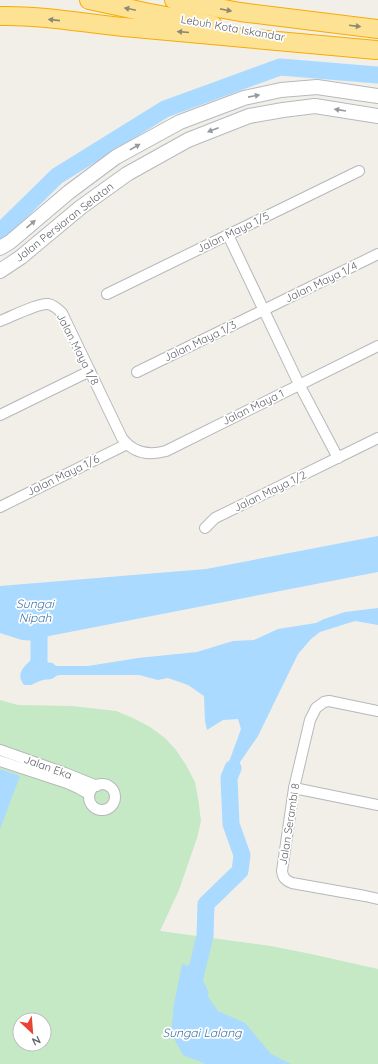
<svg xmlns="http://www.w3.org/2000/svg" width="378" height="1064" font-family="Quicksand,sans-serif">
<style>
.green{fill:#c5e8c5;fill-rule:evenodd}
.water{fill:#aadaff}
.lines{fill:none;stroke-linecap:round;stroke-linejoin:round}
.river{stroke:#aadaff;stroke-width:17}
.street-casing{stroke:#b5b8bc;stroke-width:12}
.secondary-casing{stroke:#b6babf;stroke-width:16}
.highway-casing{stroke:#f9ab00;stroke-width:20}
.street{stroke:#fff;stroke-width:10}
.secondary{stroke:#fff;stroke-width:14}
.highway{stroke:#fde293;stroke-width:18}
.oneway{fill:#8e8975}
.oneway2{fill:#979a9d}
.labels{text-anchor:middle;stroke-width:3.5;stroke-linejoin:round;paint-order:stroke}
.street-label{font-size:11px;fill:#5f6368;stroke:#fff}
.water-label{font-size:12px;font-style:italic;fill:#4174aa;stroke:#fff}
</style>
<rect width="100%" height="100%" fill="#f1efe8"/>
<!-- green -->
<path class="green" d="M0,700L18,705L72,706L116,711L133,718L150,727L165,738L176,750L186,765L195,782L198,798L201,821L197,838L179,890L160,931L271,946L311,954L378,969V1064H0ZM20,1020H44V1044H20Z"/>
<!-- water -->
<g class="water">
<polygon points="378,536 378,572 49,636 38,641 22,640 0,633 0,586 206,569"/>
<path d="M378,608V625L355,621L320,632L311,639L298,654L258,736L240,762L230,791L225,773L241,729L238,719L223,720L207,730L205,721L204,696L188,685L168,678L158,680L139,675H59L40,681L31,685H24C15,673 24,667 32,659H43L47,666H88L138,658L197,652L233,641L254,640L278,629L316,623L324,619L345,612Z"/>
<polygon points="0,769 20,776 0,829"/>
<polygon points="182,964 194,968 201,987 218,1011 245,1023 271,1054 291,1064 206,1064 183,1055 171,1033 174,1004"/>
</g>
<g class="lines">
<!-- river -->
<g class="river">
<polyline points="0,232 57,176 165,109 280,67 378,75"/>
<polyline points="39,618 39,671 49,671"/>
<polyline points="200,994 194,981 205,936 206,904 240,871 242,855 231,824 229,778 233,768"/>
</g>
<defs>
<g id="street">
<polyline points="228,235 299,384 338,458"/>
<polyline points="107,294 359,171"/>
<path d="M0,321C11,317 38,303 48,304C54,305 58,309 62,313L122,438C133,453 148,456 166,451L378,346"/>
<polyline points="137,372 378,254"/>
<polyline points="0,415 90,371"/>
<polyline points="0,507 127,444"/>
<polyline points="205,528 215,518 378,438"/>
<path d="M378,711L329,701L324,702L316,708L310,720L294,788L282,871C283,878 285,880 292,883L365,896L378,899"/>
<polyline points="0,750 65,773 97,786"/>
<polyline points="0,761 67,783 78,788 89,794"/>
<circle cx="102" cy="797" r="13"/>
<polyline points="294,788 378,805"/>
</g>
<g id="secondary">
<polyline points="0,248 10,242 69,192 116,157 180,122 244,98 281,90 317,87 378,96"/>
<polyline points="0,271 21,257 81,207 127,174 188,140 249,116 283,110 315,106 378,116"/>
</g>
<g id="highway">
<polyline points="89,0 145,12 213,25"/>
<polyline points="174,0 240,12 378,29"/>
<path d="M0,16C41,15 83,23 124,27C208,35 292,42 376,50"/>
</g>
</defs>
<!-- street casing -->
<use href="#street" class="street-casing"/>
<!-- secondary casing -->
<use href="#secondary" class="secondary-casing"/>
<!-- highway casing -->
<use href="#highway" class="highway-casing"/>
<!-- street -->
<use href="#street" class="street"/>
<!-- secondary -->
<use href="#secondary" class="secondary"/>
<!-- highway -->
<use href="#highway" class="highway"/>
</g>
<!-- one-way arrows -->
<defs><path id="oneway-solid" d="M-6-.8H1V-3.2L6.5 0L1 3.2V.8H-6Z"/></defs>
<g class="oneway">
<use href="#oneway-solid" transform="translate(130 9) rotate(-168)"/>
<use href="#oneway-solid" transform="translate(226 10) rotate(11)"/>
<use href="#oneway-solid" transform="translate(54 20) rotate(-174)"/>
<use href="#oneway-solid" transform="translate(355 26) rotate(7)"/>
<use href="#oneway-solid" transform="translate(183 32) rotate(-175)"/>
</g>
<g class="oneway2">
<use href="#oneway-solid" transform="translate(254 96) rotate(-11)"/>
<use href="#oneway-solid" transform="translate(340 110) rotate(-171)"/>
<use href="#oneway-solid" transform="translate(213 130) rotate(159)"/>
<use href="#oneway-solid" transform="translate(135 147) rotate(-29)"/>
<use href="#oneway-solid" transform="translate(31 224) rotate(-40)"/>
</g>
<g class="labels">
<!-- street labels -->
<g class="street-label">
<text transform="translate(233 28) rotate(10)" y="4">Lebuh Kota Iskandar</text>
<text transform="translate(64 222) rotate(-38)" y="4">Jalan Persiaran Selatan</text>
<text transform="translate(233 232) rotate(-26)" y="4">Jalan Maya 1/5</text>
<text transform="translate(321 282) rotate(-26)" y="4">Jalan Maya 1/4</text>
<text transform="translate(200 341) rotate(-26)" y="4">Jalan Maya 1/3</text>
<text transform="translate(78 349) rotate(63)" y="4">Jalan Maya 1/8</text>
<text transform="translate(253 407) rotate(-26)" y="4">Jalan Maya 1</text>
<text transform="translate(63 475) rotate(-26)" y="4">Jalan Maya 1/6</text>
<text transform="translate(270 491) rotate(-26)" y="4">Jalan Maya 1/2</text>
<text transform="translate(48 767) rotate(20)" y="4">Jalan Eka</text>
<text transform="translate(289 824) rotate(-81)" y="4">Jalan Serambi 8</text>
</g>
<!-- water labels -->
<g class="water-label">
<text x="35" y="608">Sungai<tspan x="35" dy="14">Nipah</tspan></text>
<text x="202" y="1037">Sungai Lalang</text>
</g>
</g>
<!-- north arrow -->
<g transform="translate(32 1032) rotate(154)"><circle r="19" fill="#ffffff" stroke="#bfc1c3"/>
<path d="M0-3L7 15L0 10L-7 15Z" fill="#ea4335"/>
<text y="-6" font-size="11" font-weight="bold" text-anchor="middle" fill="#5f6368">N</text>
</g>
</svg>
